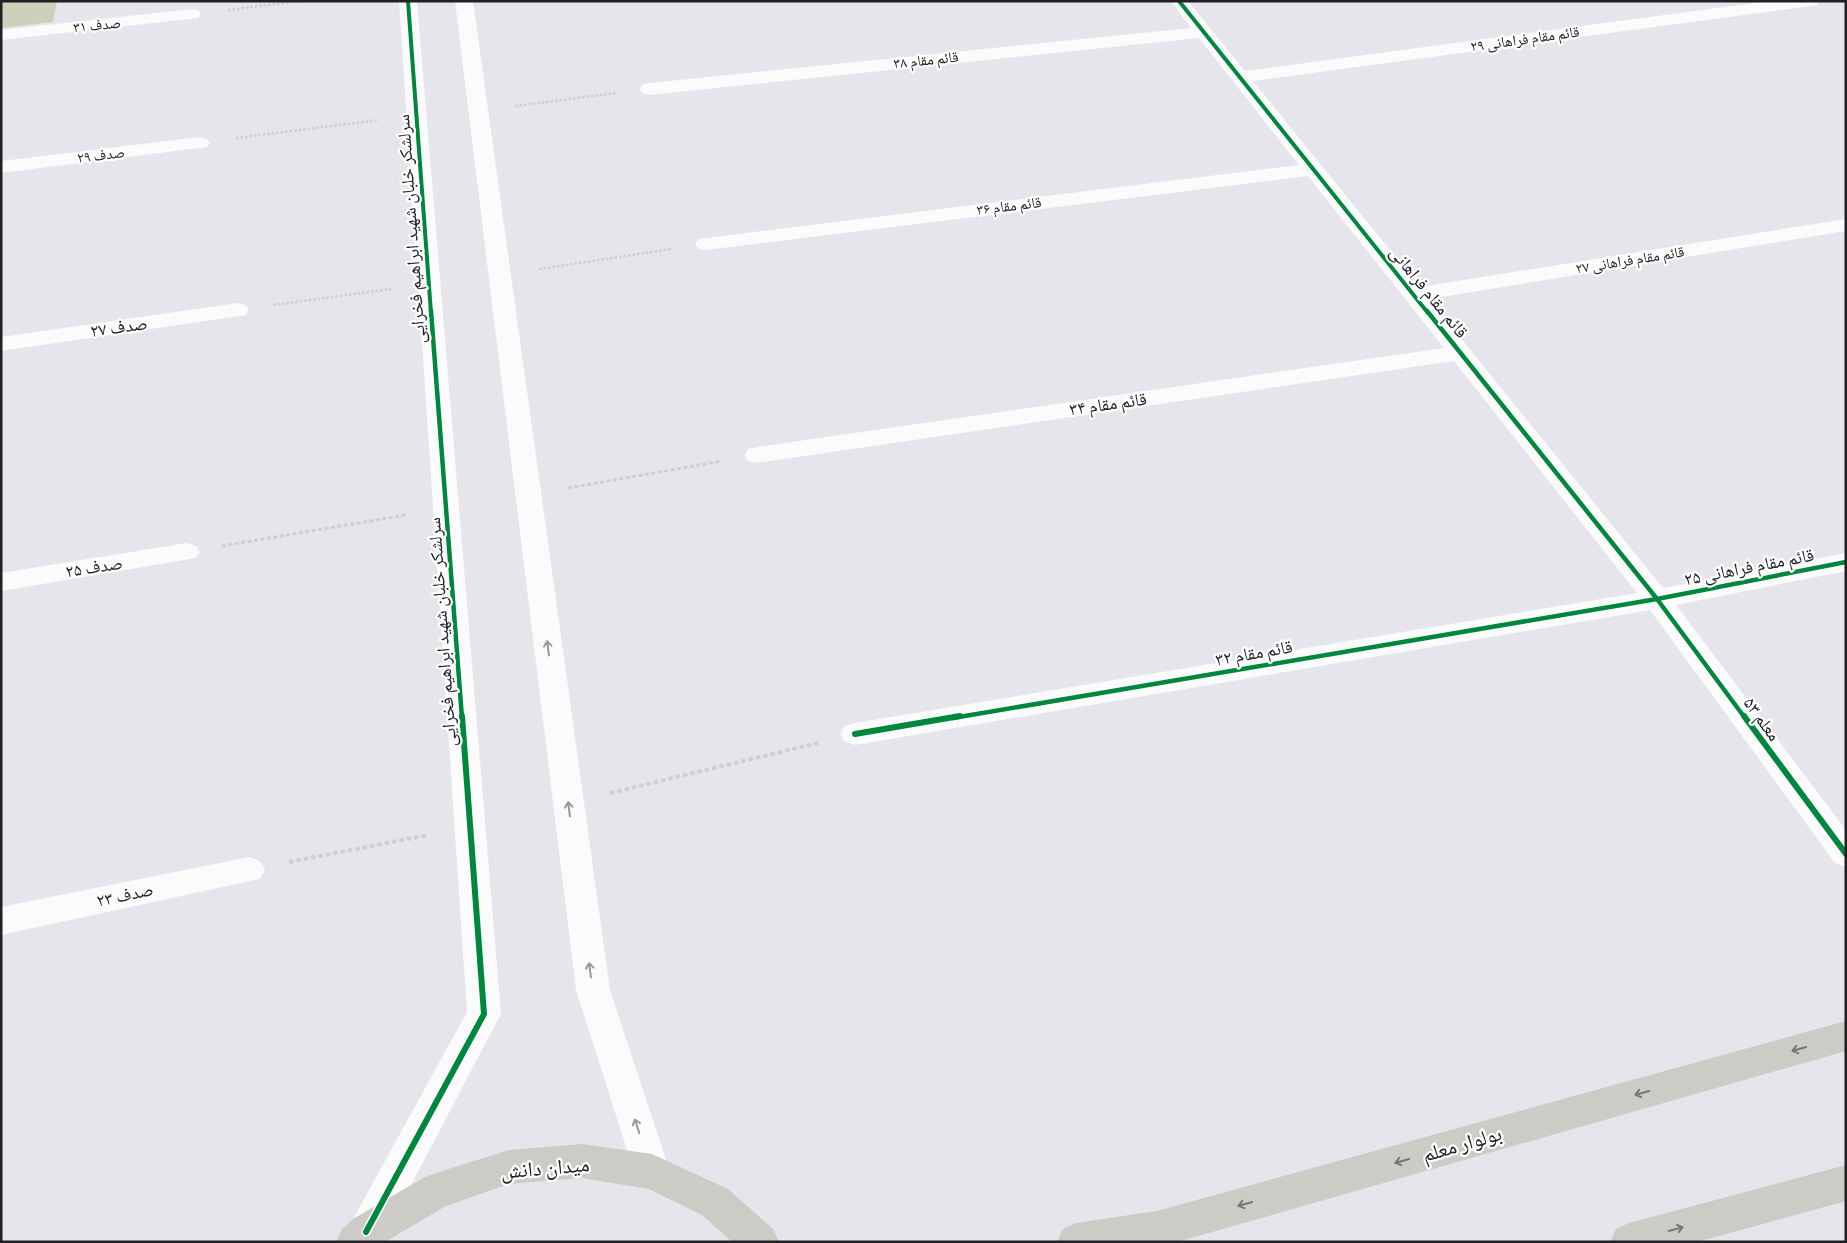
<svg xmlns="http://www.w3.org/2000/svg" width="1847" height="1243" font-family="Commissioner,'Noto Naskh Arabic',sans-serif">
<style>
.green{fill:#cdd1bb}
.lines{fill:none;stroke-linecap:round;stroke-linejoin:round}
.path-far2{stroke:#cfcfd1;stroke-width:2.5;stroke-dasharray:2.5 2;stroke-linecap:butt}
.path-far1{stroke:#cfcfd1;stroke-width:3;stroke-dasharray:4 2.5;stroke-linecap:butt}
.path{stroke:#cfcfd1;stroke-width:4;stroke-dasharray:4.5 3;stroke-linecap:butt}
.minor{fill:#fbfbfc;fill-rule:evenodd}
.major{fill:#cdcbc6;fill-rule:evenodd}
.cycleway-far2-casing{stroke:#fff;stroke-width:6}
.cycleway-far1-casing{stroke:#fff;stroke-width:8}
.cycleway-casing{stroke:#fff;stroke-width:9}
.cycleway-far2{stroke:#00873e;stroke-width:4}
.cycleway-far1{stroke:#00873e;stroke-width:4.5}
.cycleway{stroke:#00873e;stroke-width:6}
.oneway{stroke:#99999b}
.oneway2{stroke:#777676}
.labels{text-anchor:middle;stroke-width:4.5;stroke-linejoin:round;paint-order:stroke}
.far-street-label{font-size:15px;fill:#212125;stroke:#fff}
.street-label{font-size:18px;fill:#212125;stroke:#fff}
.near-street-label{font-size:21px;fill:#212125;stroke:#fff}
</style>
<rect width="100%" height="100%" fill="#e5e5eb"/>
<!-- green -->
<polygon class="green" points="1,1 57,1 53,22 1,28"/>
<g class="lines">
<!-- path-far2 -->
<g class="path-far2">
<polyline points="228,10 299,1"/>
<polyline points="515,106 616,93"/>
<polyline points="236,138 379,120"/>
<polyline points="539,269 671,249"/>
<polyline points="273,305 391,289"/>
</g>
<!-- path-far1 -->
<g class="path-far1">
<polyline points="568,488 722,461"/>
<polyline points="222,546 406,515"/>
</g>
<!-- path -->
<g class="path">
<polyline points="610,793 818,743"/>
<polyline points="289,862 428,835"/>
</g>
<!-- minor -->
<g class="minor">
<polygon points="399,1 417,1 501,1014 381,1242 351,1242 347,1232 353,1219 467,1012"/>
<polygon points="455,1 473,1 610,990 670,1172 665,1184 652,1190 639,1184 634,1172 576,990"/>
<polygon points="1171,1 1188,1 1245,71 1770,1 1819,1 1817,5 1811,6 1253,81 1420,287 1846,219 1846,231 1429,299 1663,588 1846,553 1846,571 1676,605 1846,830 1846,867 1835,863 1650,610 855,745 845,742 840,734 845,726 855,723 1637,593 1454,361 757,463 748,461 745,455 748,449 757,447 1444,348 1308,176 706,250 698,249 695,244 698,239 706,238 1299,165 1199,38 649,95 642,93 640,89 642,85 649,83 1191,28"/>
<polygon points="192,9 198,10 201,14 198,18 1,40 1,30"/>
<polygon points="200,137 207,139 210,143 207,147 1,173 1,161"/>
<polygon points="238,303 246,305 249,310 246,315 1,351 1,337"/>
<polygon points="187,543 196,546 200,552 196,558 1,591 1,573"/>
<polygon points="249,857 260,861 265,870 260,879 1,935 1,907"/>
</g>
<!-- major -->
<g class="major">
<polygon points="1846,1021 1846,1051 1177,1242 1057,1242 1063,1229 1076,1223 1157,1211"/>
<polygon points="582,1144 652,1154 728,1189 773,1229 779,1242 732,1242 702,1215 649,1189 582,1178 509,1184 446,1206 385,1242 336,1242 342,1229 353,1219 423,1178 436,1173 509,1150"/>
<polygon points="1846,1165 1846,1201 1697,1242 1610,1242 1616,1229 1629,1223"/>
</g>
<defs>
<g id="cycleway-far2">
<polyline points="408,1 431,313"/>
<polyline points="1179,1 1428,313"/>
</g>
<g id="cycleway-far1">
<polyline points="431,311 462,718"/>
<polyline points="1427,311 1657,599 1745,718"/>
<polyline points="953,718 1657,599 1846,562"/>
</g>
<g id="cycleway">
<polyline points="1744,716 1846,854"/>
<polyline points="855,734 960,716"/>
<polyline points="366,1232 484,1014 462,716"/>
</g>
</defs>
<!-- cycleway-far2 casing -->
<use href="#cycleway-far2" class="cycleway-far2-casing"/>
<!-- cycleway-far1 casing -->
<use href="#cycleway-far1" class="cycleway-far1-casing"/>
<!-- cycleway casing -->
<use href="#cycleway" class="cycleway-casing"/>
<!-- cycleway-far2 -->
<use href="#cycleway-far2" class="cycleway-far2"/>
<!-- cycleway-far1 -->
<use href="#cycleway-far1" class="cycleway-far1"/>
<!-- cycleway -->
<use href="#cycleway" class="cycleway"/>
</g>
<!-- one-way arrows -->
<defs><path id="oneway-shaft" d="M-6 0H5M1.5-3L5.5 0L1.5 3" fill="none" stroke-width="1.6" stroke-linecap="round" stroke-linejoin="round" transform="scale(1.25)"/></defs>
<g class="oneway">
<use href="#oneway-shaft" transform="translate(548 648) rotate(-97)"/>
<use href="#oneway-shaft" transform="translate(569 809) rotate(-97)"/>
<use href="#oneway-shaft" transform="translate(590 970) rotate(-97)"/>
<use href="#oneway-shaft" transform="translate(637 1126) rotate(-108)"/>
</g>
<g class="oneway2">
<use href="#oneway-shaft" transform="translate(1799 1049) rotate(164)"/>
<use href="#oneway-shaft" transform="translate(1642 1093) rotate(164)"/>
<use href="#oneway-shaft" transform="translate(1402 1161) rotate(164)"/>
<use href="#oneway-shaft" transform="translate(1245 1204) rotate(164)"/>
<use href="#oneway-shaft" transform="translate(1676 1229) rotate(-15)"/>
</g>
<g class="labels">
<!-- far-street labels -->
<g class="far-street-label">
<text transform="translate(97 25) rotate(-6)" y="5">صدف ۳۱</text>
<text transform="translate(1525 39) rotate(-8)" y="5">قائم مقام فراهانی ۲۹</text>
<text transform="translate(926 60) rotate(-6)" y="5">قائم مقام ۳۸</text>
<text transform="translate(101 155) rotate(-7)" y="5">صدف ۲۹</text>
<text transform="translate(1009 206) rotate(-7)" y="5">قائم مقام ۳۶</text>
<text transform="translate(1630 260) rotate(-9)" y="5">قائم مقام فراهانی ۲۷</text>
</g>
<!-- street labels -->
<g class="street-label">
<text transform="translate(411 229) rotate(-94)" y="6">سرلشکر خلبان شهید ابراهیم فخرایی</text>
<text transform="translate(1429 292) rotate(51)" y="6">قائم مقام فراهانی</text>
<text transform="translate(119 327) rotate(-8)" y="6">صدف ۲۷</text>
<text transform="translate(1108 404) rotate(-8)" y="6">قائم مقام ۳۴</text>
<text transform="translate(94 567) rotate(-9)" y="6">صدف ۲۵</text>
<text transform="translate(1749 567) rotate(-11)" y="6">قائم مقام فراهانی ۲۵</text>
<text transform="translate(442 632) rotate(-94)" y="6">سرلشکر خلبان شهید ابراهیم فخرایی</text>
<text transform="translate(1254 653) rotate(-10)" y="6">قائم مقام ۳۲</text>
<text transform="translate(1762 719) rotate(54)" y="6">معلم ۵۳</text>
<text transform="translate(125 895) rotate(-12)" y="6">صدف ۲۳</text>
</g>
<!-- near-street labels -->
<g class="near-street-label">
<text transform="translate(1462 1144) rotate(-16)" y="7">بولوار معلم</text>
<text transform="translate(545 1168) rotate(-5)" y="7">میدان دانش</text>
</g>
</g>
<!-- border -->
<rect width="1847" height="1243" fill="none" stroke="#212125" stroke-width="5"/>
</svg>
